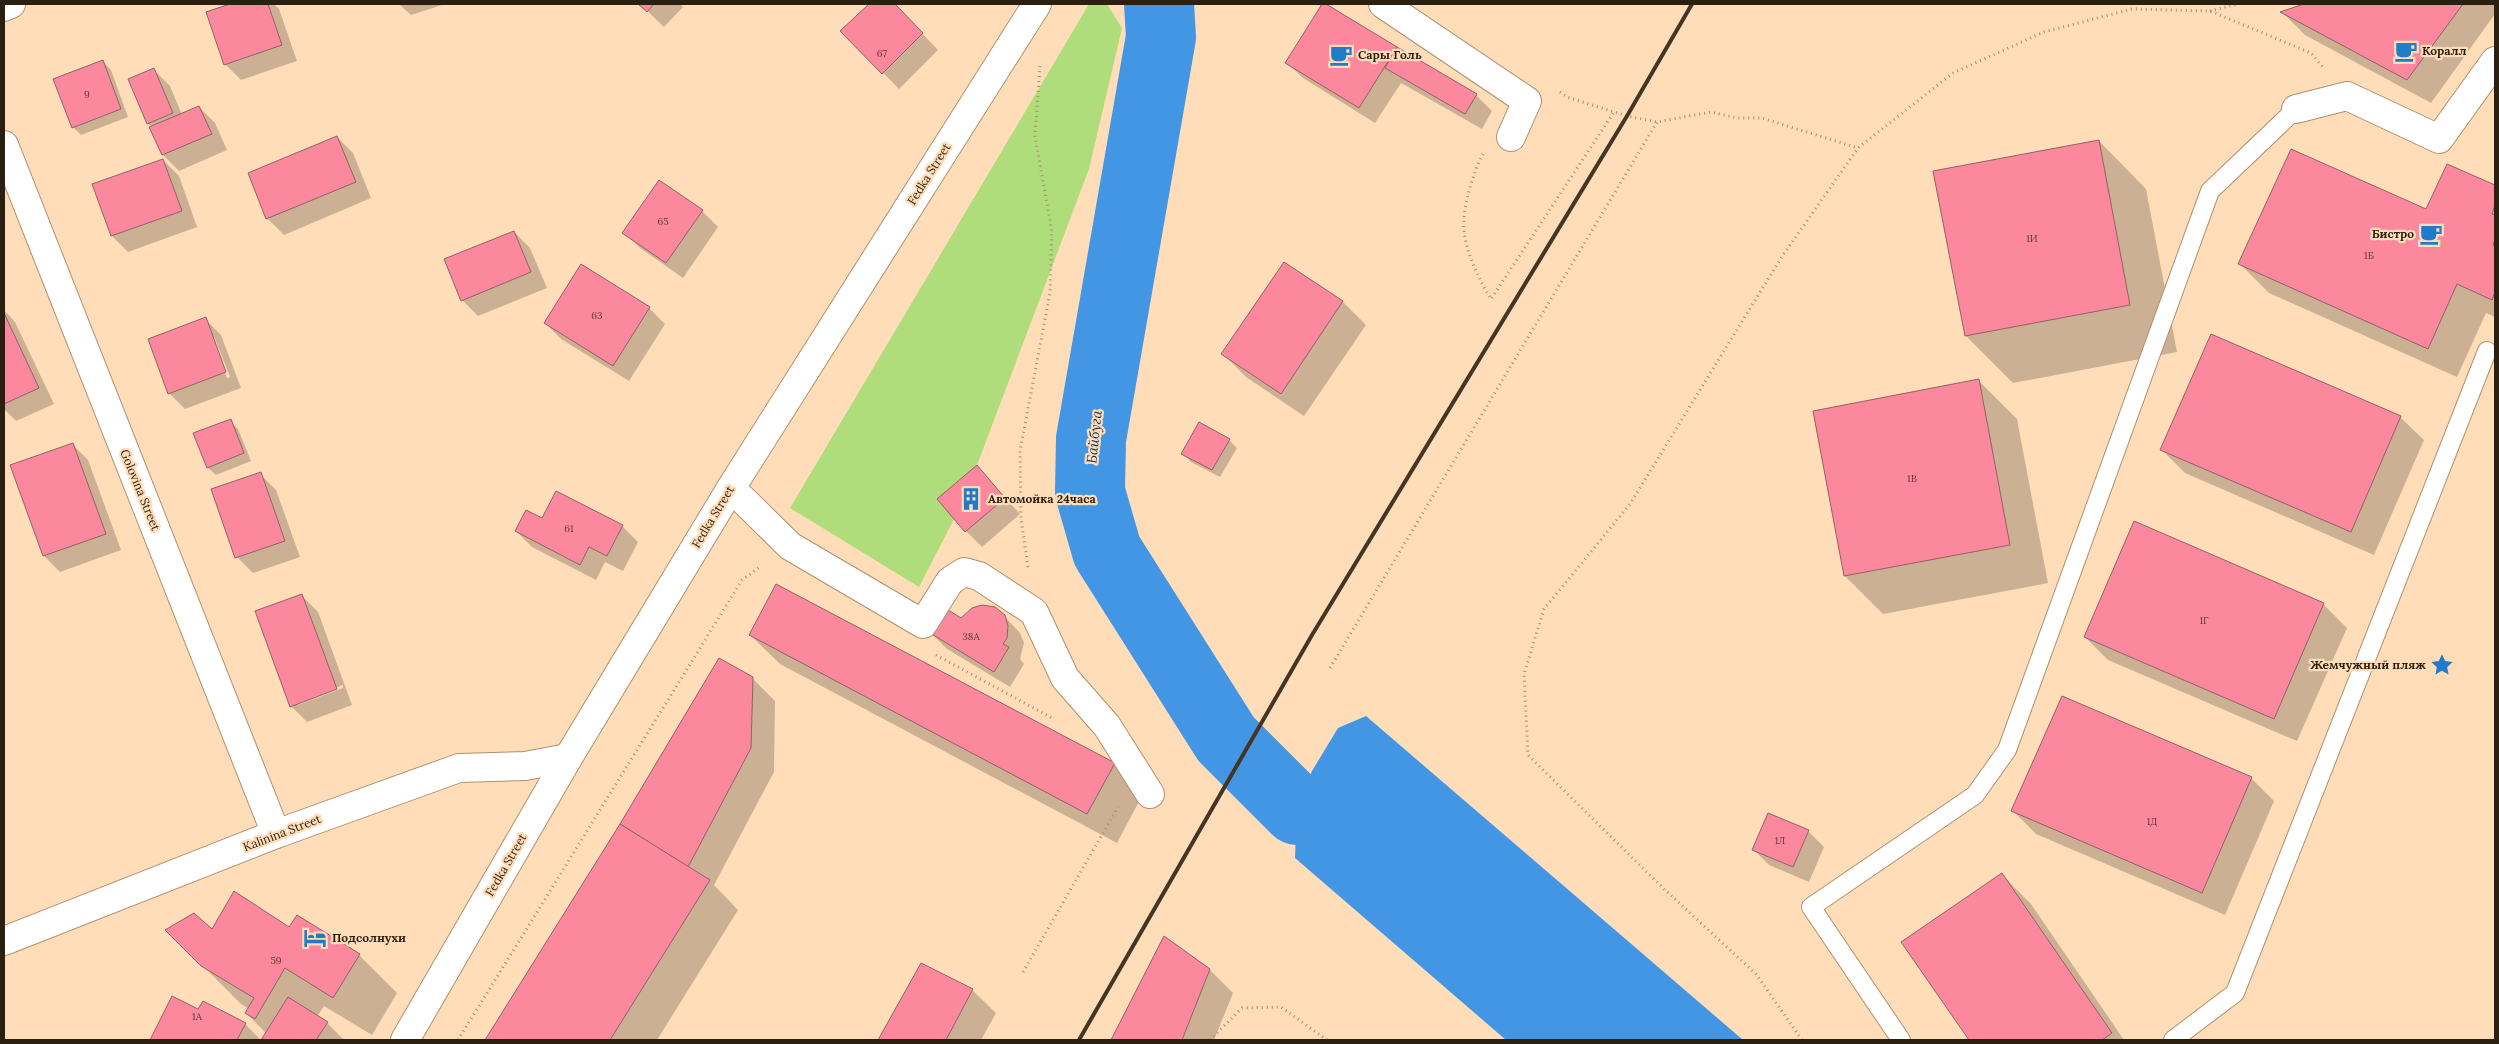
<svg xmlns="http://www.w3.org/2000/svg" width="2499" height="1044" font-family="Lora,serif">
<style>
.green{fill:#b0dd7b}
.water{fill:#4396e3}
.shadow{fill:#0003;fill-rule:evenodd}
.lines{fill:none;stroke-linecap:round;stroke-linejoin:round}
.river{stroke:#4396e3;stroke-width:70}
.building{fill:#fc889d;stroke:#8f6168}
.lane-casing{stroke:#af906d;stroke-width:20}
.street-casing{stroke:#af906d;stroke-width:30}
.secondary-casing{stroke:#af906d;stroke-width:30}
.path{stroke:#a78e72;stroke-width:3;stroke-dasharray:1 4;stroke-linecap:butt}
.lane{stroke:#fff;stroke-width:18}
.street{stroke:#fff;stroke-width:28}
.secondary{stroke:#fff;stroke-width:28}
.rail{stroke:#443524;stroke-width:4}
.labels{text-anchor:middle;stroke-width:4.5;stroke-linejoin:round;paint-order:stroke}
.number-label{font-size:10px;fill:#5f3934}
.poi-label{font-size:12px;font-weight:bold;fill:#2b1f11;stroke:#ffddb8;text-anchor:start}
.street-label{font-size:12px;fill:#2b1f11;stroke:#ffddb8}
.water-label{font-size:14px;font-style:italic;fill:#103251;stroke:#ffddb8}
</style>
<rect width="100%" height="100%" fill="#ffddb8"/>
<!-- green -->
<polygon class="green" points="1089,4 1107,4 1122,28 1089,169 977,465 937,499 954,519 919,587 790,508"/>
<!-- water -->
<polygon class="water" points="1366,716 1743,1040 1506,1040 1295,858 1297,810 1312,771 1338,728"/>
<!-- shadow -->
<g class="shadow">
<polygon points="233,4 274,4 279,9 297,61 241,80 225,64 208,13"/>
<polygon points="399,4 445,4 411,15"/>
<polygon points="640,4 680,4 683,7 664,27"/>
<polygon points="870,4 894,4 938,50 899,89 842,31"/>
<polygon points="1324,4 1476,95 1492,111 1482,129 1401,83 1375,123 1303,78 1287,63"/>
<polygon points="2308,4 2495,4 2495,14 2431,103 2305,35 2282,12"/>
<polygon points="103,62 111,70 128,117 81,135 73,127"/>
<polygon points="154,70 170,86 182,115 199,107 215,123 227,150 179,171 163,155 152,127 148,123"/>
<polygon points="337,137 353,153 371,198 284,235 268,219 249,174"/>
<polygon points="2099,141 2146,189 2177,352 2013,383 1966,336"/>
<polygon points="163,160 179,176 197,227 128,252 112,236"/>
<polygon points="2447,165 2495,187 2495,317 2486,313 2457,377 2269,293 2240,264 2426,211"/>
<polygon points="659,182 702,211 718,227 683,278 640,248 624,232"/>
<polygon points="514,232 530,248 547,288 478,316 462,300 446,260"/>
<polygon points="1284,263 1343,302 1366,325 1304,416 1246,377 1223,354"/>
<polygon points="649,308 665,324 629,381 561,339 545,323"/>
<polygon points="4,310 15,322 54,404 16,421 4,409"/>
<path d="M205,319L221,335L241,388L185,409L169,393ZM211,336H214L230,377L227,378Z"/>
<polygon points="1979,381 2017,419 2048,583 1883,614 1845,576 1814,412"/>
<polygon points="2400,417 2424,440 2374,555 2185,473 2162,450"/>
<polygon points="230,421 238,429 251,461 216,475 208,468"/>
<polygon points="1229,440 1237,448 1220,477 1191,462 1183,454"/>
<polygon points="72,444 88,460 121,550 60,572 44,556 12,466"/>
<polygon points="977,467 1020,514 982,547 966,531"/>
<polygon points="260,474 276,490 300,557 253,573 237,557"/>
<polygon points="543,520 622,526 638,542 623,571 605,562 596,580 532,547 516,531"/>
<polygon points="2135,523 2323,604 2347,628 2297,741 2108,660 2085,637"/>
<path d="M302,596L318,612L352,705L307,722L291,706ZM343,685V688L298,705V702Z"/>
<polygon points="1004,616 1020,633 1024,643 1020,659 1024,664 1010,687 947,649 931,633 961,620"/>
<polygon points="750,635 1114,764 1143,794 1117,843 780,664"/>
<polygon points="752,678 775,701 774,772 714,885 738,910 657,1040 487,1040 621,825"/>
<polygon points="2251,778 2274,801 2225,915 2036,834 2013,811"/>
<polygon points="1808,831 1824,847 1809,882 1769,865 1753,849"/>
<polygon points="2002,875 2031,904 2124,1040 1970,1040 1903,942"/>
<polygon points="290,929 359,955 397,993 372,1035 324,1006 317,1017 327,1023 343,1039 342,1040 263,1040 267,1034 246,1013 249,1009 241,1004 167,930"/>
<polygon points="1164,938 1210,970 1233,993 1214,1040 1113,1040"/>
<polygon points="922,965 972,990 996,1013 981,1040 879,1040"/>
<polygon points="203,1003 245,1024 261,1040 151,1040 198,1011"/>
</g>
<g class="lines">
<!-- river -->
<polyline class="river" points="1159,4 1161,37 1091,439 1090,492 1107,551 1226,739 1297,810"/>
</g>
<!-- building -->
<g class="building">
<polygon points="230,4 268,4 282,45 224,65 206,12"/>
<polygon points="638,4 654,4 647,12"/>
<polygon points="869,4 895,4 923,33 882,74 840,31"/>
<polygon points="1322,4 1326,4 1397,47 1359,108 1285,63"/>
<polygon points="2304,4 2463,4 2407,80 2280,12"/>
<polygon points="1397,47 1477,94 1465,114 1385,68"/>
<polygon points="103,60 121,109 72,128 53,79"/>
<polygon points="154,68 173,113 147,124 128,79"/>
<polygon points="199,106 212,134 162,155 149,127"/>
<polygon points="337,136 356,182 266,219 248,173"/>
<polygon points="2099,140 2130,305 1965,336 1933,171"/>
<polygon points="2291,149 2426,209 2447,164 2495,185 2495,205 2492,214 2495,215 2495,239 2493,245 2495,246 2495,292 2492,300 2457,284 2428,349 2238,264"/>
<polygon points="163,159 182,211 111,236 92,184"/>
<polygon points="659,180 703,210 666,263 622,233"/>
<polygon points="514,231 531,272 461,301 444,259"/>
<polygon points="1284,262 1343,301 1281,394 1221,354"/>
<polygon points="581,264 650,307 613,366 544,323"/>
<polygon points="4,313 39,388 4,404"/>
<polygon points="206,317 226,372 168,394 148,339"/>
<polygon points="2211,334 2401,416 2351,532 2160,450"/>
<polygon points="1979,379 2010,545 1844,576 1813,411"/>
<polygon points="231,419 244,453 207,468 193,433"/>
<polygon points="1199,422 1230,439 1212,470 1181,454"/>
<polygon points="73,443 106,534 43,556 10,465"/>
<polygon points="977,465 1005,498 965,532 937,499"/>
<polygon points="261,472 285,541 235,558 211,489"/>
<polygon points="556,491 623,525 607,556 589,547 580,565 515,531 526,510 542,518"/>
<polygon points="2134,521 2324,603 2274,719 2084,637"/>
<polygon points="776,584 1115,763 1087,814 749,635"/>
<polygon points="302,594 337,689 290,707 255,611"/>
<polygon points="982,605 995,607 1005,615 1008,626 1007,638 1003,644 1009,647 994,672 930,633 945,608 961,618 972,608"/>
<polygon points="719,658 753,677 751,748 688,867 620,824"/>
<polygon points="2062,696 2252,777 2202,893 2011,811"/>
<polygon points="1768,813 1809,830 1793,867 1752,850"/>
<polygon points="620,824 710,880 610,1040 485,1040"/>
<polygon points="2002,873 2112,1033 2102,1040 1969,1040 1901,942"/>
<polygon points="234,891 289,927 297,915 360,954 333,998 285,968 255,1019 245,1013 254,998 201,966 165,930 194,913 212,929"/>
<polygon points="1164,936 1210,969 1182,1040 1111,1040"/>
<polygon points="921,963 973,989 946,1040 878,1040"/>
<polygon points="172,996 198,1009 203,1001 246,1023 237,1040 150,1040"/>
<polygon points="288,997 328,1022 316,1040 261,1040"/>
</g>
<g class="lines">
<defs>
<g id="lane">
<polyline points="1901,1040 1811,907 1975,795 2007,750 2210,191 2296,109"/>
<polyline points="2173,1040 2235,993 2487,351"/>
</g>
<g id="street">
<polyline points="1383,4 1527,101 1511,137"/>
<polyline points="4,7 11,4"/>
<polyline points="2296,109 2347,96 2439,139 2495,61"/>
<polyline points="4,145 276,834"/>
<polyline points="731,488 790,546 923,624 950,581 964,572 979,576 1034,612 1065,678 1107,726 1150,794"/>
</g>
<g id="secondary">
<polyline points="4,941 276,834 459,768 525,766 568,758"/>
<polyline points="405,1040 568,758 731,488 1037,4"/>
</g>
</defs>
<!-- lane casing -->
<use href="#lane" class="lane-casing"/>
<!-- street casing -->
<use href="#street" class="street-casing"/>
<!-- secondary casing -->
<use href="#secondary" class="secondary-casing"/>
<!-- path -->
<g class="path">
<polyline points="2210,11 2238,4"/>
<polyline points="1560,92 1567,97 1627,116 1657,122 1711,112 1737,118 1762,118 1858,148"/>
<path d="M1483,154C1473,172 1462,209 1464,230C1466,252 1479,280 1491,299L1614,112"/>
<polyline points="1028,567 1021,519 1020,451 1050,293 1052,232 1035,136 1040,65"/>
<polyline points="936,655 1052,718"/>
<polyline points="1330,668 1657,122"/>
<polyline points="1023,972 1118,807"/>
<polyline points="458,1040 742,580 761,566"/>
<polyline points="1210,1040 1242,1008 1281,1007 1327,1040"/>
<polyline points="1802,1040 1756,974 1663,888 1528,755 1524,674 1544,609 1630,504 1781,258 1858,148 1953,73 2044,32 2132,9 2210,11 2311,53 2323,67"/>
</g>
<!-- lane -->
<use href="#lane" class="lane"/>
<!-- street -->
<use href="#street" class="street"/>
<!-- secondary -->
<use href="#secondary" class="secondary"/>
<!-- rail -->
<polyline class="rail" points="1079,1040 1312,635 1627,116 1692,4"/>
</g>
<!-- icons -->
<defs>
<symbol id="cafe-bare" viewBox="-9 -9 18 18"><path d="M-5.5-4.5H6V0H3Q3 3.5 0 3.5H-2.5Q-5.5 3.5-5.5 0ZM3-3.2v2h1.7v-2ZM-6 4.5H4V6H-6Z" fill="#207cc8" stroke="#ffddb8" stroke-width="2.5" paint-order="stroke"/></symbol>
<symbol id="building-bare" viewBox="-9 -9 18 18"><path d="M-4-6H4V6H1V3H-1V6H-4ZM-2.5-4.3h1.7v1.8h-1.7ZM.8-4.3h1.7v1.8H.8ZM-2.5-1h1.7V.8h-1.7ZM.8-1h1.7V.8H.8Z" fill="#207cc8" stroke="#ffddb8" stroke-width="2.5" paint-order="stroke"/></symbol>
<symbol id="sight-bare" viewBox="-9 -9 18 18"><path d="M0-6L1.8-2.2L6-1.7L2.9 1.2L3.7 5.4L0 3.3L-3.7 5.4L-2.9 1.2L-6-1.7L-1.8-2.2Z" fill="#207cc8" stroke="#ffddb8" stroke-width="2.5" paint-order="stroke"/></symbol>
<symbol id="hotel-bare" viewBox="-9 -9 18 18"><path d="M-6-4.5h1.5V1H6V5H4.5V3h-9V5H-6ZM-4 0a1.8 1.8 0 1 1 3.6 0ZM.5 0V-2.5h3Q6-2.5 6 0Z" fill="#207cc8" stroke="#ffddb8" stroke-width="2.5" paint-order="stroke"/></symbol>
</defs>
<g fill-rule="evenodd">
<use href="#cafe-bare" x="2390" y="35" width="32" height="32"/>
<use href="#cafe-bare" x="1325" y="39" width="32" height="32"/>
<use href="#cafe-bare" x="2415" y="218" width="32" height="32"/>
<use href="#building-bare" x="955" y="483" width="32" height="32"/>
<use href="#sight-bare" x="2426" y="649" width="32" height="32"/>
<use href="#hotel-bare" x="299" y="922" width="32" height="32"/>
</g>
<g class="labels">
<!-- number labels -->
<g class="number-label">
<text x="882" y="57">67</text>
<text x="87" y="98">9</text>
<text x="663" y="225">65</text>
<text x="2032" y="242">1И</text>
<text x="2369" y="259">1Б</text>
<text x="597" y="319">63</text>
<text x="1912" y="482">1В</text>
<text x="569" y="532">61</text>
<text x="2204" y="624">1Г</text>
<text x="971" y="640">38А</text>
<text x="2152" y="825">1Д</text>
<text x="1780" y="844">1Л</text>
<text x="276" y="964">59</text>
<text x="197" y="1020">1А</text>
</g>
<!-- poi labels -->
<g class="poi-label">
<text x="2422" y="55">Коралл</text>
<text x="1358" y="59">Сары Голь</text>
<text x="2414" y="238" text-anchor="end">Бистро</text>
<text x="988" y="503">Автомойка 24часа</text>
<text x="2426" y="669" text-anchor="end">Жемчужный пляж</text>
<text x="332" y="942">Подсолнухи</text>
</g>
<!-- street labels -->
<g class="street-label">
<text transform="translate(929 174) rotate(-58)" y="4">Fedka Street</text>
<text transform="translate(140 490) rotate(68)" y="4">Golovina Street</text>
<text transform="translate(713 517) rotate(-59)" y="4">Fedka Street</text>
<text transform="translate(282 833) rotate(-21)" y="4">Kalinina Street</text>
<text transform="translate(506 865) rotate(-60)" y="4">Fedka Street</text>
</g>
<!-- water labels -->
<g class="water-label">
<text transform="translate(1094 437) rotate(-84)" y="5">Байбуга</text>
</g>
</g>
<!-- border -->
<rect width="2499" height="1044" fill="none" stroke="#2b1f11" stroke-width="10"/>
</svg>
